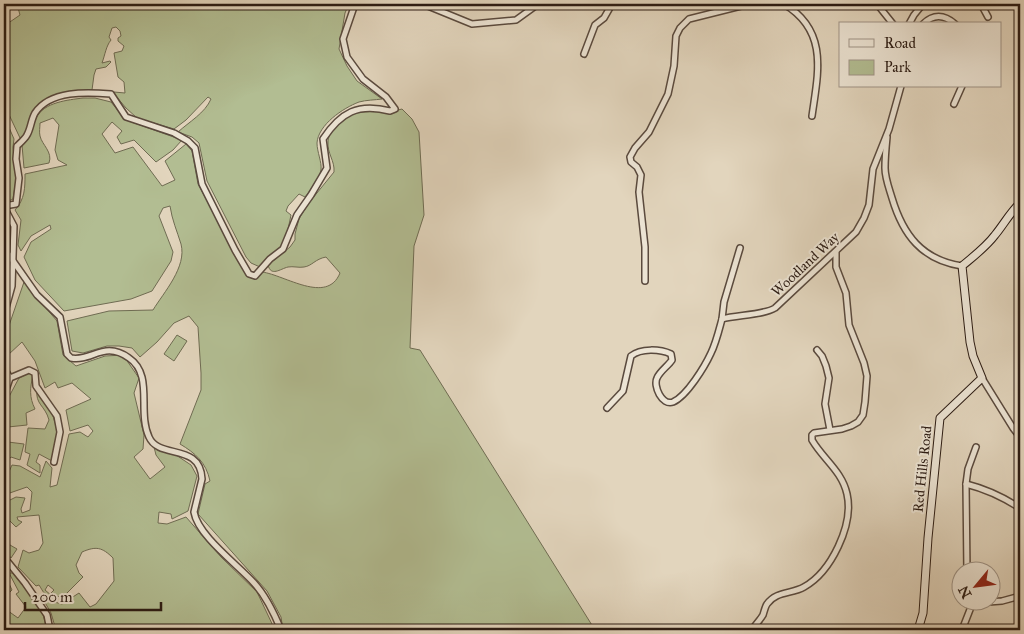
<svg xmlns="http://www.w3.org/2000/svg" width="1024" height="634" font-family="'IM FELL Great Primer',serif">
<style>
.green{fill:#b2bd92;stroke:#6f6c53}
.lines{fill:none;stroke-linecap:round;stroke-linejoin:round}
.minor-casing{stroke:#5a4a3e;stroke-width:8}
.secondary-casing{stroke:#2c1c14;stroke-width:9}
.minor{stroke:#ece4d4;stroke-width:5}
.secondary{stroke:#ece4d4;stroke-width:7}
.labels{text-anchor:middle;stroke-width:4;stroke-linejoin:round;paint-order:stroke}
.street-label{font-size:14px;fill:#2c1c14;stroke:#ece4d4}
</style>
<rect width="100%" height="100%" fill="#e2d5bd"/>
<filter id="stains"><feTurbulence type="fractalNoise" baseFrequency=".004" numOctaves="4"/><feColorMatrix values="0 0 0 0 .2 0 0 0 0 .09 0 0 0 0 .02 0 0 0 .5 -.17"/></filter>
<radialGradient id="worn" r=".72"><stop offset=".6" stop-color="#630" stop-opacity="0"/><stop offset="1" stop-color="#630" stop-opacity=".3"/></radialGradient>
<!-- green -->
<g class="green">
<path d="M17,4H349L345,13L339,49L347,66L357,81L382,99C375,100 366,100 359,102C343,108 318,125 317,143C317,152 322,162 321,170C320,177 309,192 305,197L299,194L288,206L286,211L291,215L287,234L283,243L280,248L260,267L251,263L246,257L207,181L199,143L192,137L178,132C189,122 205,113 211,99L208,97L186,120L174,129L137,118L126,108L115,95L114,92L125,93L124,82L118,77L114,53L122,51L124,46L118,41V38L121,36L120,31L116,27L112,28L109,37L111,40C106,46 105,55 102,63L110,61L111,62L106,67L96,69L94,75L92,90C76,90 57,92 43,103C37,108 28,129 24,137L20,138L4,104V26L20,15Z"/>
<path d="M83,98H95L111,102L126,120L182,140L173,150L156,162L134,140L121,144L117,137L122,131L112,122L102,134L115,153L133,147L162,186L175,180L165,161L186,144L192,151L198,184L247,274C251,273 257,272 262,272C285,275 327,305 340,273L326,257C315,259 312,266 304,267C299,268 293,266 288,267C280,269 271,277 268,265L290,247L295,240V234L299,219L308,204L334,172C335,161 327,153 328,142C328,137 331,132 334,128C349,103 380,116 402,109L412,119L419,132L424,215L414,246L410,348L420,350L595,630H283L281,617L267,591L198,514L205,484L210,481C206,462 195,453 180,444L201,390V373L198,327L189,316L174,323L157,342L140,357L132,348L119,346H107L83,353L72,351L67,321L109,311L153,310C164,292 187,267 181,244C177,231 172,220 170,206L163,208L159,216L173,252L171,261L152,291L131,299L64,311L35,280L24,257L31,242L51,229L50,225L31,236L21,251L18,245L21,220L15,210C25,199 25,188 25,174L67,165L58,160L55,150L59,125L53,118L40,123C40,127 39,132 40,136C42,145 53,152 49,163L24,168L22,145C33,137 31,129 36,118C44,102 68,100 83,98Z"/>
<polygon points="4,116 14,139 13,147 16,180 13,199 4,203"/>
<polygon points="4,213 12,228 12,243 4,236"/>
<path d="M4,252C15,265 8,295 4,310Z"/>
<path d="M24,282L57,321L63,355L76,366L105,356L123,355L139,378L134,393L144,435L143,449L134,457L150,479L165,467L156,455L152,439L191,465L197,476L188,511L172,519L171,514L159,512L158,523L167,524L186,517L221,557L257,592L275,630H56L51,613L43,599L62,604L79,593L90,607L96,604L114,581L113,558C102,547 96,546 82,552L76,565L79,573L83,577L63,597L55,596L51,593L54,590L48,585L45,590L52,596C44,596 43,591 39,585L36,586L18,567L23,550L29,553L39,550L43,543L39,515L17,517L18,520L22,522L16,527L8,519L4,522V503L16,497L25,498L21,509L22,513L30,510L32,492L27,487L4,495V483L12,465L20,466L40,477L46,461L52,468L50,487L57,485L69,434L80,432L88,437L93,431L88,425L70,431L66,410L91,399L72,383L58,388L55,382L45,388L35,361L22,342L8,355L4,352V340Z"/>
<polygon points="177,335 187,341 174,361 164,354"/>
<path d="M29,373L33,375C30,388 29,397 35,409L26,413L27,425L8,427V442L24,444L20,460L11,457L6,463L4,443V406L19,378Z"/>
<path d="M37,389L52,413L58,432L52,461L39,454L36,462L40,465V473L27,465L30,454L25,452L28,428L45,429L49,420C45,405 35,405 37,389Z"/>
<polygon points="4,538 10,545 17,549 11,558 4,549"/>
<polygon points="4,573 12,590 7,595 4,595"/>
<polygon points="9,573 13,573 42,610 47,630 4,630 4,608 18,618 26,607 16,594 19,592"/>
</g>
<g class="lines">
<defs>
<g id="minor">
<polyline points="423,4 472,24 516,20 534,7 535,4"/>
<path d="M784,4C829,31 818,73 812,116"/>
<polyline points="877,4 893,24"/>
<polyline points="981,4 988,17"/>
<polyline points="909,24 914,15 923,4"/>
<path d="M923,24C933,14 944,14 955,24"/>
<polyline points="584,54 595,25 604,18 612,4"/>
<polyline points="954,104 962,86"/>
<path d="M887,137C886,147 885,158 885,168C885,178 889,188 892,198C903,235 922,260 962,266"/>
<path d="M4,206L16,204L19,178L16,159L17,146C20,143 25,139 27,135C31,128 31,120 35,113C50,90 87,92 111,94L126,117L174,133L188,141L195,148L202,184L235,250L249,274L255,276L270,259L283,249L297,215L311,195L327,168L323,139C341,112 358,103 390,111L395,109L386,97L363,79L347,57L343,39L355,4"/>
<polyline points="4,207 14,226 12,286 4,315"/>
<path d="M4,248L37,295L60,317L67,354L71,358C92,362 104,340 129,358C154,375 137,411 149,437C159,460 200,442 202,479L194,512C198,536 238,565 254,583C266,596 274,613 281,630"/>
<polyline points="645,281 645,247 639,192 641,175 637,167 631,162 630,157 635,148 649,132 668,94 674,66 676,36 680,28 689,19 741,6 764,4"/>
<polyline points="722,319 724,302 740,248"/>
<polyline points="817,350 822,356 826,366 829,378 825,404 830,430"/>
<polyline points="4,368 10,378 4,396"/>
<polyline points="10,378 29,370 35,373 36,386 57,416 60,432 54,462"/>
<polyline points="982,378 1013,428 1020,437"/>
<path d="M607,408L623,391L631,356C641,348 660,349 671,354L672,360C668,366 660,371 657,378C653,386 662,406 673,402C687,396 705,366 711,353C716,343 719,330 722,319C737,315 764,315 775,308L856,232L864,218L869,205L873,169L889,129L901,86"/>
<path d="M966,484C986,489 1003,497 1020,508"/>
<polyline points="4,557 25,583 47,615 50,630"/>
<polyline points="967,572 966,484 968,469 976,447"/>
<polyline points="975,603 1002,601 1020,596"/>
<path d="M752,630C755,625 760,620 763,615C764,612 765,607 767,604C776,591 792,594 804,587C831,572 854,525 847,494C842,471 823,459 812,440V435L814,433L842,429L851,426L858,422L863,415L865,402L867,376L864,363L849,325L846,293L836,267V252"/>
<polyline points="962,630 971,607 975,603"/>
</g>
<path id="secondary" d="M918,630L923,613L928,538L940,418L982,378L973,356L970,342L962,266C974,256 986,247 995,235C1004,224 1009,214 1020,203"/>
</defs>
<!-- minor casing -->
<use href="#minor" class="minor-casing"/>
<!-- secondary casing -->
<use href="#secondary" class="secondary-casing"/>
<!-- minor -->
<use href="#minor" class="minor"/>
<!-- secondary -->
<use href="#secondary" class="secondary"/>
</g>
<g class="labels">
<!-- street labels -->
<g class="street-label">
<text transform="translate(805 264) rotate(-43)" y="5">Woodland Way</text>
<text transform="translate(922 469) rotate(-84)" y="5">Red Hills Road</text>
</g>
</g>
<!-- margin -->
<rect width="1024" height="634" fill="none" stroke="#e2d5bd" stroke-width="20"/>
<rect x="5" y="5" width="1014" height="624" fill="none" stroke="#2c1c14" stroke-width="2.5"/>
<rect x="10" y="10" width="1004" height="614" fill="none" stroke="#2c1c14"/>
<!-- legend -->
<rect x="839" y="22" width="162" height="65" fill="#ece4d4" stroke="#9f9487"/>
<rect x="849" y="39" width="25" height="8" fill="#ece4d4" stroke="#9f9487"/>
<text x="884" y="48" font-size="15" fill="#2c1c14">Road</text>
<rect x="849" y="60" width="25" height="15" fill="#b2bd92" stroke="#9f9487"/>
<text x="884" y="72" font-size="15" fill="#2c1c14">Park</text>
<!-- north arrow -->
<g transform="translate(976 586) rotate(241)"><circle r="24" fill="#ece4d4" stroke="#9f9487"/>
<path d="M0-4L9 19L0 12L-9 19Z" fill="#8f2418"/>
<text y="-8" font-size="14" font-weight="bold" text-anchor="middle" fill="#2c1c14">N</text>
</g>
<!-- scale -->
<path d="M25 602v8h136v-8" fill="none" stroke="#2c1c14" stroke-width="2.5"/>
<text x="32" y="602" font-size="15" fill="#2c1c14" stroke="#ece4d4" stroke-width="4" paint-order="stroke">200 m</text>
<rect width="100%" height="100%" filter="url(#stains)"/>
<rect width="100%" height="100%" fill="url(#worn)"/>
</svg>
